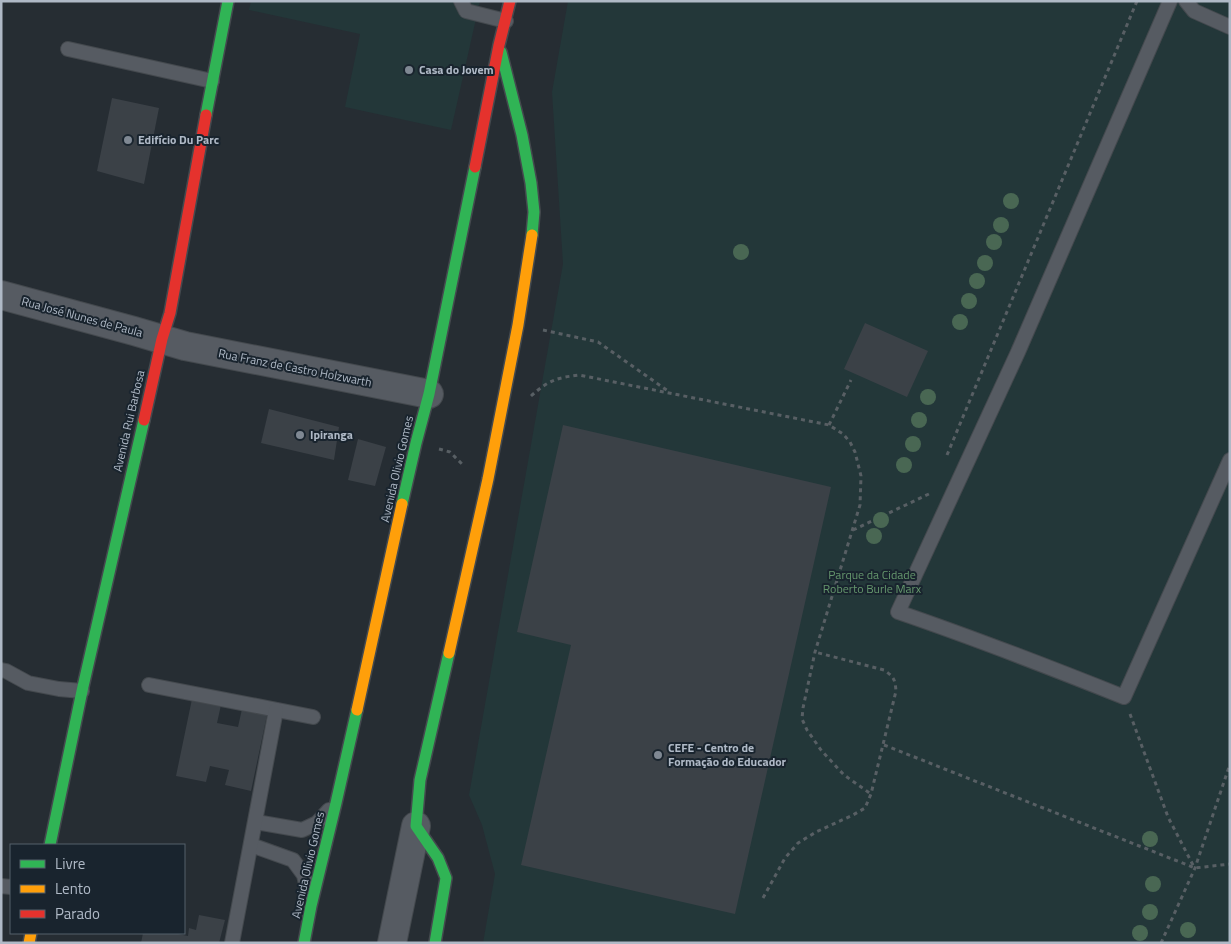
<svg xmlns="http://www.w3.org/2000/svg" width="1231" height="944" font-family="'Titillium Web',sans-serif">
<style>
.green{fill:#233739}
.building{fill:#3b4147}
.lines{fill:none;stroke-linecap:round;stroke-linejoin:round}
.lane-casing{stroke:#44494e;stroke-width:16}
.street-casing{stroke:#44494e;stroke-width:30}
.fast-casing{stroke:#44494e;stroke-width:14}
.slow-casing{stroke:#44494e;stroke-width:14}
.jam-casing{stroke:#44494e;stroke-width:14}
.path{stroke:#585f64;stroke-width:3;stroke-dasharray:4 4;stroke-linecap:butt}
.lane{stroke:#565b62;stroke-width:14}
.street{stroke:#565b62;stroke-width:28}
.fast{stroke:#30b455;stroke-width:11}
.slow{stroke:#ff9f0a;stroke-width:11}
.jam{stroke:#e5322d;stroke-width:11}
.tree{fill:#496753}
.poi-dot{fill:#7f8893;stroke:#19242e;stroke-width:2}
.labels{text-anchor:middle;stroke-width:4;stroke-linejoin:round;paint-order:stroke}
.poi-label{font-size:12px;font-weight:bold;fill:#afb9c6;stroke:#19242e;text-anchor:start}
.street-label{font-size:12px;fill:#afb9c6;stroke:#19242e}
.park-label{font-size:12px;fill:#65976d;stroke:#19242e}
</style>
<rect width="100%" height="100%" fill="#262d33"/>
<!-- green -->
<g class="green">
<polygon points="251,1 480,1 451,130 345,107 360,34 249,10"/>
<polygon points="568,1 1230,1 1230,943 483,943 495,874 482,825 469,795 563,264 552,92"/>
</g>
<!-- building -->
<g class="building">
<polygon points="112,98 159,108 144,184 97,171"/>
<polygon points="865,323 928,351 907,397 844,369"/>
<polygon points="269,409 339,427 334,460 261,443"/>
<polygon points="563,425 831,487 735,914 521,865 571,645 517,632"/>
<polygon points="358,439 386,447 375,486 348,480"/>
<polygon points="192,699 221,705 217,723 238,727 242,709 267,715 251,791 225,785 229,770 210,766 206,782 176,776"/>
<polygon points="199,915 225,920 219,943 141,943 143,933 178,933 178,934 188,936 189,928 196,930"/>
</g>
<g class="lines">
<defs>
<g id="lane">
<polyline points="461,1 466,11 506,21"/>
<path d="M1170,1L1018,352L898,612C974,638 1049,667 1124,697L1230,460"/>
<polyline points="1186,1 1194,11 1230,27"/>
<polyline points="68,49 212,81"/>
<polyline points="1,670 6,671 28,683 59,689 82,691"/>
<polyline points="149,685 313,717"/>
<polyline points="256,822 302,830 317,823 329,810"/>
<polyline points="251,845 293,860 304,875 308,893"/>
<polyline points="1,886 11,887"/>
<polyline points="232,943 276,710"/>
</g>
<g id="street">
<polyline points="1,295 134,331 185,346 429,394"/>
<polyline points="392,943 416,826"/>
</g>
<g id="fast">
<polyline points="501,52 522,135 531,183 534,212 532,235"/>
<polyline points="206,115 228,1"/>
<polyline points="402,504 416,443 429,394 475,167"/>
<polyline points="50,845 82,691 144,420"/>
<polyline points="304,943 311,906 336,803 357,710"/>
<polyline points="435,943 446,878 438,858 416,826 420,780 449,653"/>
</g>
<g id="slow">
<polyline points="449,653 488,479 518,325 532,235"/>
<polyline points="357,710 402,504"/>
<polyline points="29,943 31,933"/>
</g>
<g id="jam">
<polyline points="475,167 499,45 510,1"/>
<polyline points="144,420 162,339 170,313 206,115"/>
</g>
</defs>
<!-- lane casing -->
<use href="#lane" class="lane-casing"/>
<!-- street casing -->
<use href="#street" class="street-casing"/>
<!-- fast casing -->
<use href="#fast" class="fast-casing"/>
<!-- slow casing -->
<use href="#slow" class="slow-casing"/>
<!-- jam casing -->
<use href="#jam" class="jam-casing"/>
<!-- path -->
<g class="path">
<polyline points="543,330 598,342 668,391"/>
<path d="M531,396C549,380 556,378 579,375L829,425L843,434L850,442L855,452L861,476L860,505L815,652L803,708L802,719L807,730L821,750L844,775L871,794"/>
<polyline points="829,425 851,380"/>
<polyline points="439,449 450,452 464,466"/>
<polyline points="947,455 1137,1"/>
<polyline points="853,530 931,493"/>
<polyline points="1130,714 1168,817 1194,867"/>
<polyline points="884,745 1195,868 1230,864"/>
<path d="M763,898L785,858L798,843L816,832L853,815L865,808L871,794L896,691C895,679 894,677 884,670L815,652"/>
<polyline points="1161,943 1195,868 1230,764"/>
</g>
<!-- lane -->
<use href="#lane" class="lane"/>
<!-- street -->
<use href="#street" class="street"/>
<!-- fast -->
<use href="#fast" class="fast"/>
<!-- slow -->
<use href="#slow" class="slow"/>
<!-- jam -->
<use href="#jam" class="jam"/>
</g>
<!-- trees -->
<g class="tree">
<circle cx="1011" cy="201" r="8"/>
<circle cx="1001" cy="225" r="8"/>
<circle cx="994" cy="242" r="8"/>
<circle cx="741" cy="252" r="8"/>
<circle cx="985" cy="263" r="8"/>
<circle cx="977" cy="281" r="8"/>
<circle cx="969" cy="301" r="8"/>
<circle cx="960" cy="322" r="8"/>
<circle cx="928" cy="397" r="8"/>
<circle cx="919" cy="420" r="8"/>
<circle cx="913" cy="444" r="8"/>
<circle cx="904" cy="465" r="8"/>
<circle cx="881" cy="520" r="8"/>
<circle cx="874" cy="536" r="8"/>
<circle cx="1150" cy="839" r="8"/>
<circle cx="1153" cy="884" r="8"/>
<circle cx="1150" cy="912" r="8"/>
<circle cx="1188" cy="930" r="8"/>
<circle cx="1140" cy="933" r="8"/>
</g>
<!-- markers -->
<g class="poi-dot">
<circle cx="409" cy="70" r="5"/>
<circle cx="128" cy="140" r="5"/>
<circle cx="300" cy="435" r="5"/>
<circle cx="658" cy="755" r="5"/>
</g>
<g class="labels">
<!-- poi labels -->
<g class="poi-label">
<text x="419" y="74">Casa do Jovem</text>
<text x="138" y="144">Edifício Du Parc</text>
<text x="310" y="439">Ipiranga</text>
<text x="668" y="752">CEFE - Centro de<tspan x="668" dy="14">Formação do Educador</tspan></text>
</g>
<!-- street labels -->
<g class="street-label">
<text transform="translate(82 317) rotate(15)" y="4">Rua José Nunes de Paula</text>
<text transform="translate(295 368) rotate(11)" y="4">Rua Franz de Castro Holzwarth</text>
<text transform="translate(129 421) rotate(-77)" y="4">Avenida Rui Barbosa</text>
<text transform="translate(397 469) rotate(-77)" y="4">Avenida Olivio Gomes</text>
<text transform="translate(308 865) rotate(-77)" y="4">Avenida Olivio Gomes</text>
</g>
<!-- park labels -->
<g class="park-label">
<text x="872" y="579">Parque da Cidade<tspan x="872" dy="14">Roberto Burle Marx</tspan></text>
</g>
</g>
<!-- border -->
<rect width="1231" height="944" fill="none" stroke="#afb9c6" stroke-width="5"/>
<!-- legend -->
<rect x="10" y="844" width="175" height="90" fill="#19242e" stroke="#55606b"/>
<rect x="20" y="860" width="25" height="8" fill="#30b455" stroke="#55606b"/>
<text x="55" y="869" font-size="15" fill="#afb9c6">Livre</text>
<rect x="20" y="885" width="25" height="8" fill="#ff9f0a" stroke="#55606b"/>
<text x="55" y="894" font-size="15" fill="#afb9c6">Lento</text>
<rect x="20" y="910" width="25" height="8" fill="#e5322d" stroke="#55606b"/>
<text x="55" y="919" font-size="15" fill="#afb9c6">Parado</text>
</svg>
